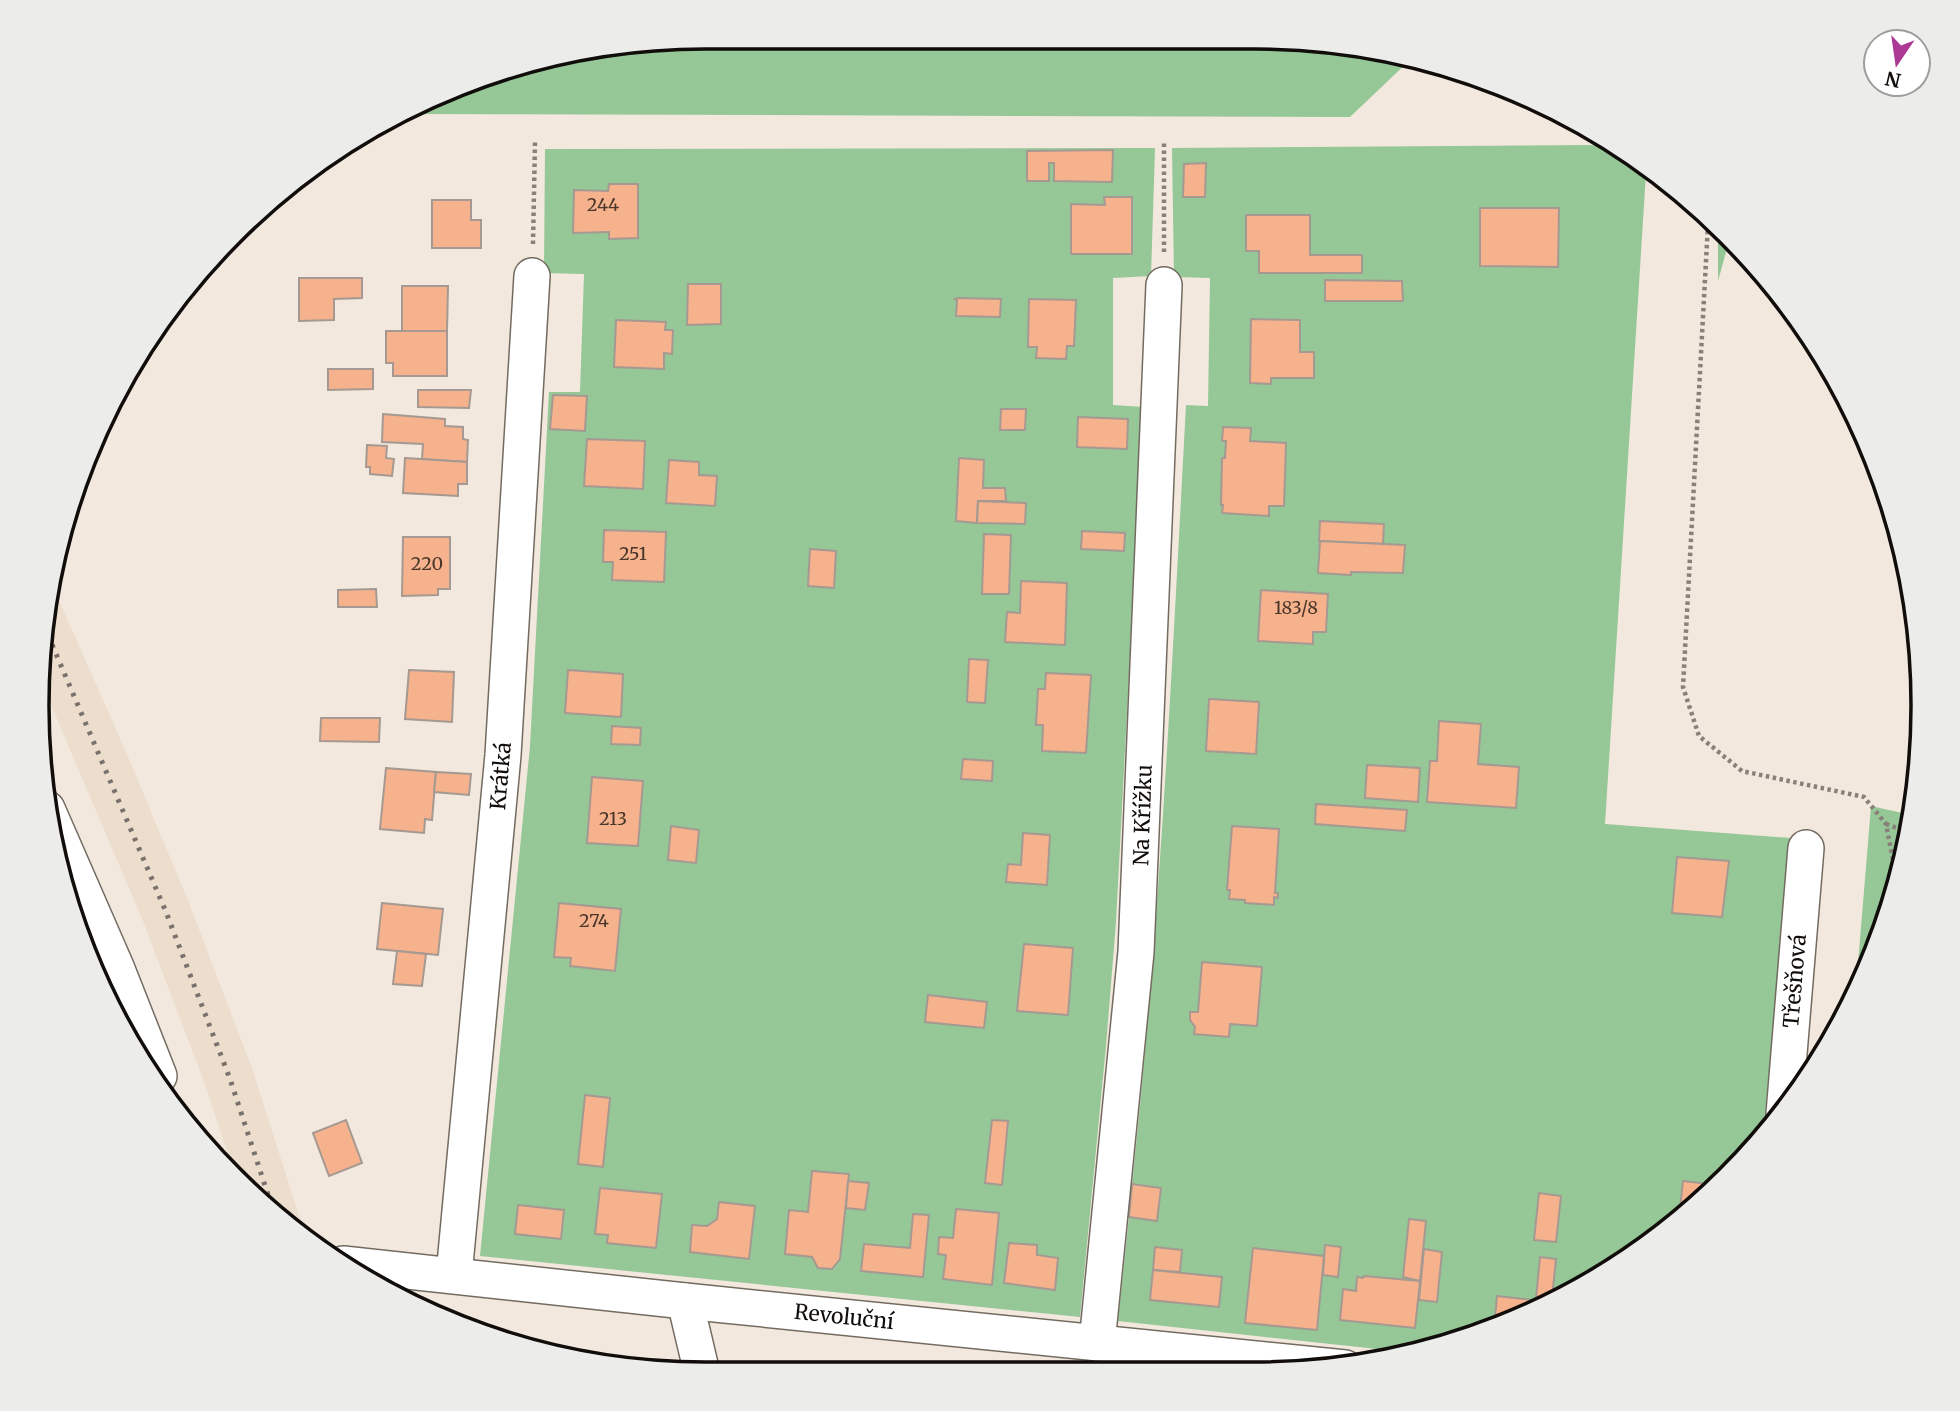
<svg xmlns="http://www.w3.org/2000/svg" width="1960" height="1411" font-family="Merriweather,serif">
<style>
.built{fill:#ecddcc}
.green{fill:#96c797}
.building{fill:#f5b28c;stroke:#a59992;stroke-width:2}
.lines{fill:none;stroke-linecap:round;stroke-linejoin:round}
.minor-casing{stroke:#736b61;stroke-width:38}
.path{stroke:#88817a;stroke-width:4.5;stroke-dasharray:3.5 3.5;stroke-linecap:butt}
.minor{stroke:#fff;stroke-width:35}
.rail{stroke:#79726c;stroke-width:5;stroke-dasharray:3.5 7;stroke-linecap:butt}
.labels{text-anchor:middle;stroke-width:7;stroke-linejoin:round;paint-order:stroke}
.number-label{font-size:18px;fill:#4a362a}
.street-label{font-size:21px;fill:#110d0a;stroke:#fff}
.rim{fill:none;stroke:#110d0a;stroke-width:3.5}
</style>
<rect width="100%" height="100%" fill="#f2e8de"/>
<!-- built -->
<polygon class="built" points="49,578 126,752 189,903 253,1071 307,1241 298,1236 235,1176 206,1087 143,921 46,693"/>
<!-- green -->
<g class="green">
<polygon points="706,37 1255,37 1385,50 1411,59 1350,117 413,114 532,60"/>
<path d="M1590,145L1614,147L1646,173L1605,824L1791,838L1763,1136L1695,1209L1511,1323L1405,1352L1118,1321L1129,1217L1157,1220L1161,1188L1132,1184C1160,925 1172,665 1186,405L1208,406L1210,278L1174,277L1172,148Z"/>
<polygon points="1155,148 1151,276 1113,278 1113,405 1143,407 1116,922 1106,1046 1080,1317 480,1256 530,746 549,392 580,392 584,274 544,273 545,149"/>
<polygon points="1718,233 1729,241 1718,281"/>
<polygon points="1871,806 1911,815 1900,879 1855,1000"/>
</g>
<!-- building -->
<g class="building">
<polygon points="1113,150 1112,182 1054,181 1054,163 1049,163 1049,181 1027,181 1027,151"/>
<polygon points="1206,163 1205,197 1183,197 1184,164"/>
<polygon points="609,184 638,184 638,238 609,239 609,232 573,233 574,190 608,191"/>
<polygon points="1104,197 1132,197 1132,254 1071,254 1071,204 1105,205"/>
<polygon points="432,200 471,200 471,220 481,220 481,248 432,248"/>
<polygon points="1480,208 1559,208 1558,267 1480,266"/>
<polygon points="1246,215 1310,215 1310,255 1362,255 1362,273 1259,273 1259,251 1246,251"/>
<polygon points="299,278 362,278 362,298 334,299 334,320 299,321"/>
<polygon points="1325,280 1402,281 1403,301 1325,301"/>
<polygon points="688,284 721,284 721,324 687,325"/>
<polygon points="402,286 448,286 447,331 402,331"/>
<polygon points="957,298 1001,299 1000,317 956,316 957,301 955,299 957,299"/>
<polygon points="1029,299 1076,300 1074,346 1067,346 1066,359 1036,358 1037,347 1028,347"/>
<polygon points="1251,319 1300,320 1300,352 1314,352 1314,378 1271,378 1271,384 1250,383"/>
<polygon points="616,320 666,322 665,330 673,330 672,354 664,353 664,369 614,367"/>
<polygon points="386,331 447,331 447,376 393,376 393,363 386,363"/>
<polygon points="328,369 373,369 373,389 328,390"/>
<polygon points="418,390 471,390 469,408 418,407"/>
<polygon points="553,395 587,396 585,431 550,429"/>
<polygon points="1001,409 1026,409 1025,430 1000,430"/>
<polygon points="383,414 445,419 445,426 463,427 463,439 468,440 467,462 422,459 423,444 382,442"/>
<polygon points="1078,417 1128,419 1127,449 1077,447"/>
<polygon points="1223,427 1251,428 1250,441 1286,443 1284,506 1269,506 1269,516 1222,513 1223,505 1221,505 1222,458 1225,458 1226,441 1222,441"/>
<polygon points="587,439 645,441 643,489 584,486"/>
<polygon points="367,445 387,446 386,458 394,459 392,476 370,474 370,467 366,467"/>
<polygon points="405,458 467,462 467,484 458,484 458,496 403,493"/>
<polygon points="959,458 984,460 983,488 1005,488 1006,501 978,501 977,523 956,521"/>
<polygon points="669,460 699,462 699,475 717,476 715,506 666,503"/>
<polygon points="978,501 1026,503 1025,524 977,523"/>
<polygon points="1320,521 1384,524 1383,544 1319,541"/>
<polygon points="604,530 666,532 664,582 612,580 613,562 603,562"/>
<polygon points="1082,531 1125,533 1124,551 1081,549"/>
<polygon points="984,534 1011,535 1009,594 982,594"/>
<polygon points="403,537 450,537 450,589 438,589 438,595 402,596"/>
<polygon points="1320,541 1405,545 1403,573 1351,572 1351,575 1318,573"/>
<polygon points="810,549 836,551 834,588 808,586"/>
<polygon points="1021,581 1067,583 1065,645 1005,642 1007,612 1020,613"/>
<polygon points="376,589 377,607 338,607 338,590"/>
<polygon points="1261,590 1328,594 1326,632 1313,632 1313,644 1258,641"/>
<polygon points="969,659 988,660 985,703 967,702"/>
<polygon points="409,670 454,672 452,722 405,719"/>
<polygon points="568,670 623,674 621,717 565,713"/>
<polygon points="1046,673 1091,675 1086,753 1042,751 1043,725 1036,725 1038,689 1045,689"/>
<polygon points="1209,699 1259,702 1256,754 1206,751"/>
<polygon points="321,718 380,718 379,742 320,741"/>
<polygon points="1439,721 1481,724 1478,764 1519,767 1516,808 1427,802 1430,761 1437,761"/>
<polygon points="612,726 641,728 640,745 611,744"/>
<polygon points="963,759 993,761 992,781 961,779"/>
<polygon points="1367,765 1420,768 1418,802 1365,798"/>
<polygon points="386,768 436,772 432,820 425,819 424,833 380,829"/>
<polygon points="436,772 471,774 469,795 434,792"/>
<polygon points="592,777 643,781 638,846 587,843"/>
<polygon points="1316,804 1407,810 1405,831 1315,824"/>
<polygon points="671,826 699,830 696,863 668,860"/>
<polygon points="1232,826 1279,829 1275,893 1278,893 1278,898 1274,897 1274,905 1245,903 1245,900 1229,899 1230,890 1227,890"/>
<polygon points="1023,833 1050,835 1047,885 1006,882 1008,864 1021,865"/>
<polygon points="1677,857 1729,861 1722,917 1672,913"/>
<polygon points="382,903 443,909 438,955 377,949"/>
<polygon points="559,903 621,909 615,971 570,966 571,958 554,957"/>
<polygon points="1024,944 1073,948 1068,1015 1017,1011"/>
<polygon points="397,951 426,954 422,986 393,984"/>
<polygon points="1202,962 1262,967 1257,1026 1230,1024 1229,1037 1194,1034 1195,1027 1190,1020 1190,1012 1198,1012"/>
<polygon points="928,995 987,1002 984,1028 925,1022"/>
<polygon points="585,1095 610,1098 603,1167 578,1164"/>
<polygon points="346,1120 362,1163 329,1176 313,1133"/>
<polygon points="992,1120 1008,1121 1002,1185 985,1183"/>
<polygon points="812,1171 849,1174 840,1259 832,1269 818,1268 812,1257 785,1254 789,1210 808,1212"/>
<polygon points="848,1181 869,1183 865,1210 846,1208"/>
<polygon points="1683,1181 1718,1185 1694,1209 1680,1208"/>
<polygon points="1132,1184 1161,1188 1157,1221 1129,1217"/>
<polygon points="600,1188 662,1194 656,1248 607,1243 608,1235 595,1234"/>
<polygon points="1539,1193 1561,1196 1556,1242 1534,1240"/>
<polygon points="719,1202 755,1206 749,1259 690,1252 692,1225 707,1226 717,1219"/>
<polygon points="518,1205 564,1210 561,1239 515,1234"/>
<polygon points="956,1209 999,1213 992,1285 943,1279 946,1255 938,1254 939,1237 953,1238"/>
<polygon points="913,1214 929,1215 923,1277 861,1271 864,1244 910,1248"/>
<polygon points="1409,1219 1426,1221 1420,1281 1403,1277"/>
<polygon points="1009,1243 1037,1245 1037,1255 1058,1258 1055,1290 1004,1283"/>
<polygon points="1325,1245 1341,1247 1338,1277 1323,1275"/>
<polygon points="1155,1247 1182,1250 1180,1272 1153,1270"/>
<polygon points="1253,1248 1324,1256 1317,1330 1245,1323"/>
<polygon points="1424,1249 1442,1252 1437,1302 1419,1300"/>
<polygon points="1540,1257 1556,1259 1552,1298 1546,1301 1536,1299"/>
<polygon points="1153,1270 1222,1277 1219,1307 1150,1300"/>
<polygon points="1364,1276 1420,1281 1415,1328 1340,1320 1343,1289 1356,1291 1357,1277 1363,1278"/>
<polygon points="1497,1296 1543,1301 1543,1303 1511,1323 1494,1328"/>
</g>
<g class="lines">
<defs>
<g id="minor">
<polyline points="47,809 116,967 159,1076"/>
<polyline points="1784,1114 1806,848"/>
<polyline points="343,1264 685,1301 1345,1368"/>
<polyline points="454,1275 503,755 532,276"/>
<polyline points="685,1301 702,1373"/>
<polyline points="1097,1343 1136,952 1164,285"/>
</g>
</defs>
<!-- minor casing -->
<use href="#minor" class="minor-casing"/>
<!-- path -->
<g class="path">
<polyline points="1708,224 1683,687 1699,736 1742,771 1864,797 1886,824 1898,886"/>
<polyline points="533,244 535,142"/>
<polyline points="1164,252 1164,140"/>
<polyline points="1886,824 1908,832"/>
</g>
<!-- minor -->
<use href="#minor" class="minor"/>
<!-- rail -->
<polyline class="rail" points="48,635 166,912 230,1079 274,1213"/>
</g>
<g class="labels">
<!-- number labels -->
<g class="number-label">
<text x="603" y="211">244</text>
<text x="633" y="560">251</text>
<text x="427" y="570">220</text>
<text x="1296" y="614">183/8</text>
<text x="613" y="825">213</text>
<text x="594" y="927">274</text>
</g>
<!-- street labels -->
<g class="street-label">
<text transform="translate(501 776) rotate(-85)" y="7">Krátká</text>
<text transform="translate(1143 815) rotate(-88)" y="7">Na Křížku</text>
<text transform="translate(1795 981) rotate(-85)" y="7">Třešňová</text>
<text transform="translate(844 1317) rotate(6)" y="7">Revoluční</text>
</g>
</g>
<!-- crop -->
<path d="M0 0H1960V1411H0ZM705 49H1255A656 656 0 0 1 1911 705V706A656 656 0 0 1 1255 1362H705A656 656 0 0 1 49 706V705A656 656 0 0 1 705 49Z" fill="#ececeb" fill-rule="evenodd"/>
<path class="rim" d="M705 49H1255A656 656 0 0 1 1911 705V706A656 656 0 0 1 1255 1362H705A656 656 0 0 1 49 706V705A656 656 0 0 1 705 49Z"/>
<!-- north arrow -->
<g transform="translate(1897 63) rotate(193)"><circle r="33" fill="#ffffff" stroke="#a09e9d" stroke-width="2"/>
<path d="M0-5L12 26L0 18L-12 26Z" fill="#ac3a95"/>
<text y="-10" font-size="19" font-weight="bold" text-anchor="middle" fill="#110d0a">N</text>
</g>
</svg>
